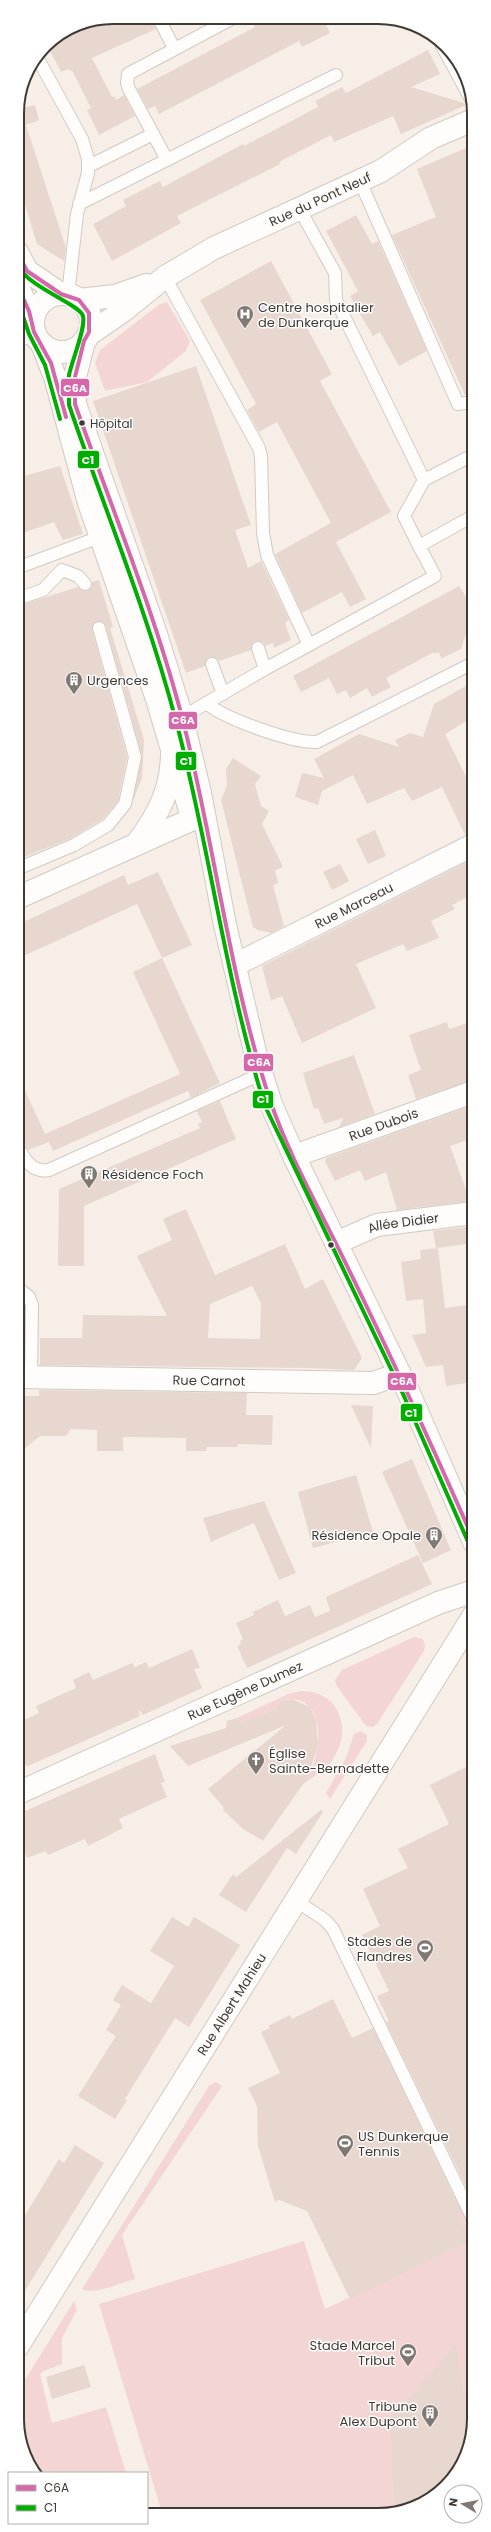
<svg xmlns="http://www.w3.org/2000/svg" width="491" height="2532" font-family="Poppins,sans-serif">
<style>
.green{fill:#f3d6d4}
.building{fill:#e7d7cf;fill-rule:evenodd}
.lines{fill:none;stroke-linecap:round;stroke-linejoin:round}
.lane-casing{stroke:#d0cac3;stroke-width:14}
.street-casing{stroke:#d0cac3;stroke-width:24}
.secondary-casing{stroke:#d0cac3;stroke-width:24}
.lane{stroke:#fefdfb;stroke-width:12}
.street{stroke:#fefdfb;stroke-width:22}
.secondary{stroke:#fefdfb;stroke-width:22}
.bus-1-casing{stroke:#fff;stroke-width:7}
.bus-2-casing{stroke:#fff;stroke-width:7}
.bus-1{stroke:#d767ab;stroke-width:4}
.bus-2{stroke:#00ae00;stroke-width:4}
.bus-dot{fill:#403a35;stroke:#fff;stroke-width:1.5}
.labels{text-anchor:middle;stroke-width:3;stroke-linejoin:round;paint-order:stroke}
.bus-label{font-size:12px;fill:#403a35;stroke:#fff;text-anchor:start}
.street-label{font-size:13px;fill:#403a35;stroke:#fff}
.poi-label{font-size:13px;fill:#403a35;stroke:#fff;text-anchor:start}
.rim{fill:none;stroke:#403a35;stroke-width:2}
.line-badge{stroke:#fff;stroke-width:1.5}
.badge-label{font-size:11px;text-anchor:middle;font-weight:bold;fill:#fff}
</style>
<rect width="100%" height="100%" fill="#f7efe7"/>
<!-- green -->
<g class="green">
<polygon points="167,302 190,341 186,351 147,382 105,391 95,363 100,350 160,304"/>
<polygon points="414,1637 423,1639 425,1645 424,1651 377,1724 373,1727 366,1726 336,1685 335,1680 342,1670"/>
<path d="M301,1691C329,1690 347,1713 341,1741C338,1753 330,1764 323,1774L320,1772L297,1789C301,1785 305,1781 307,1777C321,1756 328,1698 289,1699C279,1700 280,1707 273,1711C264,1716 251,1718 241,1722L237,1718L288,1694Z"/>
<polygon points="361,1731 367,1735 367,1741 330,1799 326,1793 346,1758 354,1734"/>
<path d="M216,2082L222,2086L122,2235L135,2279C123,2282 92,2296 82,2289L209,2086Z"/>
<polygon points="474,2195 474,2425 467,2456 446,2487 420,2505 391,2514 162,2513 99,2304 304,2241 325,2309 470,2241 454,2207"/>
<polygon points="74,2301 77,2310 62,2338 62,2364 46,2370 40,2374 52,2423 106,2407 126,2473 37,2473 18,2432 18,2391"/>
</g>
<!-- building -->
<g class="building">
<polygon points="113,17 151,17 156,29 92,58 112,97 114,96 116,100 124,95 135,116 99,135 87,110 91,108 72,70 70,71 68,69 61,72 47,45 76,24 78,28 92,21"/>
<polygon points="250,18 323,18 330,33 302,47 299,41 159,114 155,106 148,109 137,89 255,27"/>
<polygon points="428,50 440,74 411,87 464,103 466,105 401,134 393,116 334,142 331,135 279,162 280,164 177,216 181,223 112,261 93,224 126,206 123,200 160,181 163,187 243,144 244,146 318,107 315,101 342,87 346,93"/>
<polygon points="35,105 39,120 26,125 66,248 64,261 37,244 17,178 17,109"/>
<polygon points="473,145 473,395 465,395 392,235 436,217 417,169"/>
<polygon points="356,215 372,244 378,241 427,351 399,366 380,332 373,336 358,311 350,296 358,291 326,231"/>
<polygon points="271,261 332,374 320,381 391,512 336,542 366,599 350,607 342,592 302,613 275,554 331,523 277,422 259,432 247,410 256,404 200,300"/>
<polygon points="196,366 251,525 235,530 248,568 261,561 289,620 285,623 291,640 274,648 273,643 265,646 263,642 256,641 252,643 251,650 219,661 216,658 210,657 206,660 205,666 186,673 93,401"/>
<polygon points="60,466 83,534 63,540 54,522 17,535 17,478"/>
<polygon points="99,580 113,627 110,628 144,740 142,778 133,801 142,755 106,626 101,621 97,621 92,626 92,630 127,757 118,801 103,819 71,838 17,860 17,606 78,587 87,591 92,587 92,582"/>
<polygon points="459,586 466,597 473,593 473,630 466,634 461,649 442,658 438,652 434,654 434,652 386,678 391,687 372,697 367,688 350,698 346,690 337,694 329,678 301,692 293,676"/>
<polygon points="473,682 473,717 445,734 473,791 473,833 465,835 442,787 412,801 404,788 367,804 353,775 322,791 318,805 295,797 302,773 324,778 314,759 359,734 399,747 395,740 410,733 423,737 434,704"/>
<polygon points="233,758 261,776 255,784 261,806 269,811 262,824 283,867 275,870 278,883 273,885 284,926 271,933 258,930 253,927 221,800 227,785 226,769"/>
<polygon points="375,830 386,856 368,864 356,839"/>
<polygon points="473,859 473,894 452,905 455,909 431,921 439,938 407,951 403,944 356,964 376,1008 302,1043 282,996 271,1001 262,966"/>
<polygon points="340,864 349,881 332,890 323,872"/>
<polygon points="158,872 192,945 162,958 137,904 17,959 17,925 124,875 128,885"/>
<polygon points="162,958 220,1083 191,1098 188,1091 53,1151 49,1142 28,1150 23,1141 17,1138 17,1073 45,1134 180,1074 133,972"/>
<polygon points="473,1021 473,1080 416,1099 408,1075 421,1070 409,1035 447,1022 449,1029"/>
<polygon points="354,1055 375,1114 339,1127 343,1118 324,1124 318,1108 314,1109 303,1073"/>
<polygon points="220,1101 236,1139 84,1206 84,1266 58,1266 59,1189 200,1128 198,1124 202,1122 197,1111"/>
<polygon points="473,1105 473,1138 450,1146 470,1201 397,1210 386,1172 365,1181 360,1170 335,1181 325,1161 326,1158"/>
<path d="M186,1209L215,1275L285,1244L305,1289L323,1279L362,1358L354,1370L308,1368L40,1365V1338H82L83,1315L167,1316L137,1256L172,1240L163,1219ZM252,1286L261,1303L260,1339L208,1338L210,1304Z"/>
<polygon points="474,1226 474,1243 436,1248 433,1231"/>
<polygon points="438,1248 445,1308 474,1304 474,1382 446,1386 443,1365 426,1367 412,1335 426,1333 423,1299 406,1301 401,1262 421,1259 420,1250"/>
<polygon points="39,1390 247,1393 246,1415 273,1415 272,1445 238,1444 237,1447 207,1447 206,1451 186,1451 186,1438 123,1437 123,1451 97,1451 97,1430 71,1429 66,1436 40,1436 18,1454 18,1396 39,1396"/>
<polygon points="351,1405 373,1406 371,1448"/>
<polygon points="412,1459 451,1550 423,1563 382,1472"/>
<polygon points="356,1475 373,1532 313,1548 298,1492"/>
<polygon points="264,1501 296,1573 279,1580 254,1523 211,1542 203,1518"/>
<polygon points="418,1555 432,1584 247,1668 237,1646 241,1644 240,1641 243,1639 236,1623 254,1615 253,1612 278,1600 285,1616 310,1605 315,1617 330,1611 326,1597"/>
<polygon points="192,1649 200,1668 194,1669 202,1688 143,1715 138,1709 140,1716 28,1766 18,1764 18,1723 39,1713 36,1706 76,1688 73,1680 89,1672 93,1680 132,1663 135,1667 146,1662 149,1668"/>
<polygon points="292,1699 310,1707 316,1720 318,1745 308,1777 263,1841 243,1829 223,1810 224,1808 208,1789 286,1725 188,1766 170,1746 226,1728 227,1721 237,1718 241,1722 275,1710 281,1701"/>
<polygon points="155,1754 165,1782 161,1783 167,1797 119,1819 123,1828 88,1846 85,1839 48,1855 46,1851 27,1858 23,1847 18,1850 18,1814"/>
<polygon points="474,1763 474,2196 472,2199 386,2022 389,2021 377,1996 389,1991 362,1935 380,1926 363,1889 408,1868 398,1849 449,1824 430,1785"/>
<polygon points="321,1810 323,1812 296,1854 287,1848 246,1912 219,1895 233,1874 236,1877"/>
<polygon points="172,1917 188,1927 194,1917 240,1945 189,2027 175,2018 125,2099 127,2100 115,2119 78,2096 116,2036 106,2030 121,2005 113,2000 122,1985 151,2003 174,1966 150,1951"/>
<polygon points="333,1999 352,2038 373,2028 461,2211 458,2214 470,2241 350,2299 307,2211 279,2200 275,2202 258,2146 257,2106 248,2088 280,2073 261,2032 270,2028 268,2026 290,2015 292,2019"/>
<polygon points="75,2145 104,2163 18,2302 18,2227 59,2159 64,2163"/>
<polygon points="456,2344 471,2437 467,2456 446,2487 420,2505 396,2513 392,2477 391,2419"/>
<polygon points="84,2365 91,2387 52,2399 46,2377"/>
</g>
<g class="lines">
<defs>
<g id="lane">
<polyline points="158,17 174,48"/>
<polyline points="441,44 473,103"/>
<polyline points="37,57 82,139 88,159 88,173 77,214 68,295"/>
<polyline points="167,160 129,89 127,83 128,74 233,18"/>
<polyline points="89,166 153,134"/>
<polyline points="360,181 458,404 473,402"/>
<polyline points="79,204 336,75"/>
<polyline points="299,208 335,273 336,300 424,480"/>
<polyline points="165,277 259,448 261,456 263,533 267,555 309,645 265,669"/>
<polyline points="17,341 36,334"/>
<polyline points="473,455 424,480 404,516 419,546 473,516"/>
<polyline points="17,568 105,535"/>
<polyline points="17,599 43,590 62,570 78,576 85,584"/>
<polyline points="309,645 435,576 419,546"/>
<polyline points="212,664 223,694"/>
<path d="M206,703C225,719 292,743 317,742L473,663"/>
<polyline points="179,719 265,669 258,648"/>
<polyline points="17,869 74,845 108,825 125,804 135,757 99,628"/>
<path d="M17,1145C24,1159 32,1173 49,1170L261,1074"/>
<polyline points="17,1287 29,1297 32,1305 31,1378"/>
<polyline points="295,1900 325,1920 333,1929 474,2221"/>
</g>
<g id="street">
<path d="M138,842C160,812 172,788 172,751"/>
<polyline points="17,898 204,814"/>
<path id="s1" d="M235,965L473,845"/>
<path id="s2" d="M294,1156L473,1092"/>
<path id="s3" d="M336,1243L377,1225L473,1213"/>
<path id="s4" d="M18,1377L373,1383L400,1374"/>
<path id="s5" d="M18,1793L438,1603L474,1591"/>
<path id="s6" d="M18,2346L474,1615"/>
</g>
<g id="secondary">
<polyline points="17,252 27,271 61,294"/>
<polyline points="17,284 33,323"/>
<circle cx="62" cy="323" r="29"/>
<polyline points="79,300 115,296 146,285"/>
<path id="s7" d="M88,335L123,311L165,277L214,248L381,171L431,138L473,120"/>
<polyline points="84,341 75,377 75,404 156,634 182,718 200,793 225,925 257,1060 271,1104 294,1156 408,1391 474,1542"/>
<polyline points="42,344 55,377 89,503 157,699 192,817"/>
</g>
</defs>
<!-- lane casing -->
<use href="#lane" class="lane-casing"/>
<!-- street casing -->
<use href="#street" class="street-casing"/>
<!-- secondary casing -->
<use href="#secondary" class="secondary-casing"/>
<!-- lane -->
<use href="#lane" class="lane"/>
<!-- street -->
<use href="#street" class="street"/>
<!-- secondary -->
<use href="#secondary" class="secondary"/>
<defs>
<g id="bus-1">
<path d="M17,252L27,271L61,294L79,300L89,313V332L84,341L75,377V404C112,509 155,613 183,721C215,846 229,976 270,1100C289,1157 323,1215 349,1270C393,1360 434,1450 474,1541"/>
<polyline points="17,285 29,311 34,332 51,363 66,417"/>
</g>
<g id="bus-2">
<path d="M17,265C29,288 80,304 83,316C86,328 72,360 69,375C68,384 69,396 69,405C105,510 148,614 176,721C210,848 225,980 265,1106L403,1394L469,1544"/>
<polyline points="17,299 29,334 45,365 60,419"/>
</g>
</defs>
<!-- bus-1 casing -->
<use href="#bus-1" class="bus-1-casing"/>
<!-- bus-2 casing -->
<use href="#bus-2" class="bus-2-casing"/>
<!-- bus-1 -->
<use href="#bus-1" class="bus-1"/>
<!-- bus-2 -->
<use href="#bus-2" class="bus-2"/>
</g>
<!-- icons -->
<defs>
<symbol id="hospital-pin" viewBox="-11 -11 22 30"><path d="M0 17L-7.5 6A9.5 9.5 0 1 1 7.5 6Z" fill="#807973" stroke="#fff"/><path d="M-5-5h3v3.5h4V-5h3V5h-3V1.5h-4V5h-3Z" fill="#fff"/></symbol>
<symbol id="building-pin" viewBox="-11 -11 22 30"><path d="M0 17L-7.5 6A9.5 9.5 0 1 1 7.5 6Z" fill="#807973" stroke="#fff"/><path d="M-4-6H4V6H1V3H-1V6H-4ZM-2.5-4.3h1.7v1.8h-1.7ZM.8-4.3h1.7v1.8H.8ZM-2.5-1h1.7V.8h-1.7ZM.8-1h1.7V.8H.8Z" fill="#fff"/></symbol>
<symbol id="church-pin" viewBox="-11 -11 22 30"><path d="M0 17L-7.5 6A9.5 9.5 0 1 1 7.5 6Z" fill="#807973" stroke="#fff"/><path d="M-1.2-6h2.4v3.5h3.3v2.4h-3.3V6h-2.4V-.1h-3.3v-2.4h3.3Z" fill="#fff"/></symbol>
<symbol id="stadium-pin" viewBox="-11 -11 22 30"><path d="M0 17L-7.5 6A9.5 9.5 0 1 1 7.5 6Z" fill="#807973" stroke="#fff"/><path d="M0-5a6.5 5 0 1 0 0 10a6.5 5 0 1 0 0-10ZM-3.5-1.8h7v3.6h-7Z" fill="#fff"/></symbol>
</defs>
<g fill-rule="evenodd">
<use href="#hospital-pin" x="235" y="304" width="20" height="27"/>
<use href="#building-pin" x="64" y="670" width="20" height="27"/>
<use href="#building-pin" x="79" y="1164" width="20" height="27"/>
<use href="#building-pin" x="424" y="1525" width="20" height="27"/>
<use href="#church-pin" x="246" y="1750" width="20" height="27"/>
<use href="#stadium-pin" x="415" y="1938" width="20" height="27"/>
<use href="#stadium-pin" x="335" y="2133" width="20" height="27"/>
<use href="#stadium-pin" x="398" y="2342" width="20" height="27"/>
<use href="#building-pin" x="420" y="2403" width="20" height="27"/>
</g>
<!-- markers -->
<g class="bus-dot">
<circle cx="82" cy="423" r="3.5"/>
<circle cx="331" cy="1245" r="3.5"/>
</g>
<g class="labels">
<!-- bus labels -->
<g class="bus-label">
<text x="90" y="428">Hôpital</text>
</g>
<!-- street labels -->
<g class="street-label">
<text dy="5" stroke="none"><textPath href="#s7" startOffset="270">Rue du Pont Neuf</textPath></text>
<text dy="5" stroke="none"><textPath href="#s1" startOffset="133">Rue Marceau</textPath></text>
<text dy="5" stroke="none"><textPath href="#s2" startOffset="95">Rue Dubois</textPath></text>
<text dy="5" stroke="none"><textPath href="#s3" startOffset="71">Allée Didier</textPath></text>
<text dy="5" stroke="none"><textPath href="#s4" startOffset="191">Rue Carnot</textPath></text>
<text dy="5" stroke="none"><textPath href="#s5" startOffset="249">Rue Eugène Dumez</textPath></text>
<text dy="5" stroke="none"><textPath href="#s6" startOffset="403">Rue Albert Mahieu</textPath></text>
</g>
<!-- poi labels -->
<g class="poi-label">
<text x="258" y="312">Centre hospitalier<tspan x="258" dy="15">de Dunkerque</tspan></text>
<text x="87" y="685">Urgences</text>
<text x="102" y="1179">Résidence Foch</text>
<text x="421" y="1540" text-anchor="end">Résidence Opale</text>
<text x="269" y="1758">Église<tspan x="269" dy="15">Sainte-Bernadette</tspan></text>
<text x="412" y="1946" text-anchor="end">Stades de<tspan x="412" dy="15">Flandres</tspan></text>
<text x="358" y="2141">US Dunkerque<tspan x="358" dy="15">Tennis</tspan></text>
<text x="395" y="2350" text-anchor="end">Stade Marcel<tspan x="395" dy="15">Tribut</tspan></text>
<text x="417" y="2411" text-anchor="end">Tribune<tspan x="417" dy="15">Alex Dupont</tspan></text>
</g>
</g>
<!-- crop -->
<path d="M0 0H491V2532H0ZM113 24H378A89 89 0 0 1 467 113V2419A89 89 0 0 1 378 2508H113A89 89 0 0 1 24 2419V113A89 89 0 0 1 113 24Z" fill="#fff" fill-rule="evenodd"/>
<path class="rim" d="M113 24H378A89 89 0 0 1 467 113V2419A89 89 0 0 1 378 2508H113A89 89 0 0 1 24 2419V113A89 89 0 0 1 113 24Z"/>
<g class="line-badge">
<rect x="60" y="378" width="30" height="19" rx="4" fill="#d767ab"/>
<rect x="77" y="450" width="23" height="19" rx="4" fill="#00ae00"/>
<rect x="168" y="711" width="30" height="19" rx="4" fill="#d767ab"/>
<rect x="175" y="751" width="22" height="20" rx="4" fill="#00ae00"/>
<rect x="243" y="1053" width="31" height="19" rx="4" fill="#d767ab"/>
<rect x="252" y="1090" width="22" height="19" rx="4" fill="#00ae00"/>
<rect x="387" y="1372" width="30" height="19" rx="4" fill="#d767ab"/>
<rect x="400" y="1403" width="23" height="19" rx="4" fill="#00ae00"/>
</g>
<g class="badge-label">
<text x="75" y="392">C6A</text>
<text x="88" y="464">C1</text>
<text x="183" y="724">C6A</text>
<text x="186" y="765">C1</text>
<text x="259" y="1066">C6A</text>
<text x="263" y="1103">C1</text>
<text x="402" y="1385">C6A</text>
<text x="411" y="1417">C1</text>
</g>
<!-- legend -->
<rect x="8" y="2472" width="140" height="52" fill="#ffffff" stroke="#b3b0ae"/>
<rect x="16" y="2485" width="20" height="6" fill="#d767ab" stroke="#b3b0ae"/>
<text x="44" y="2492" font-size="12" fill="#403a35">C6A</text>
<rect x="16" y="2505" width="20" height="6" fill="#00ae00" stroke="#b3b0ae"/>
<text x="44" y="2512" font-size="12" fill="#403a35">C1</text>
<!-- north arrow -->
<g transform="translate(463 2504) rotate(280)"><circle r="19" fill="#ffffff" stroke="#b3b0ae"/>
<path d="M0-3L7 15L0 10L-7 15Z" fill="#807973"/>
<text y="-6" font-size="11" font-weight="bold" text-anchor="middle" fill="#403a35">N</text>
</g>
</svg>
